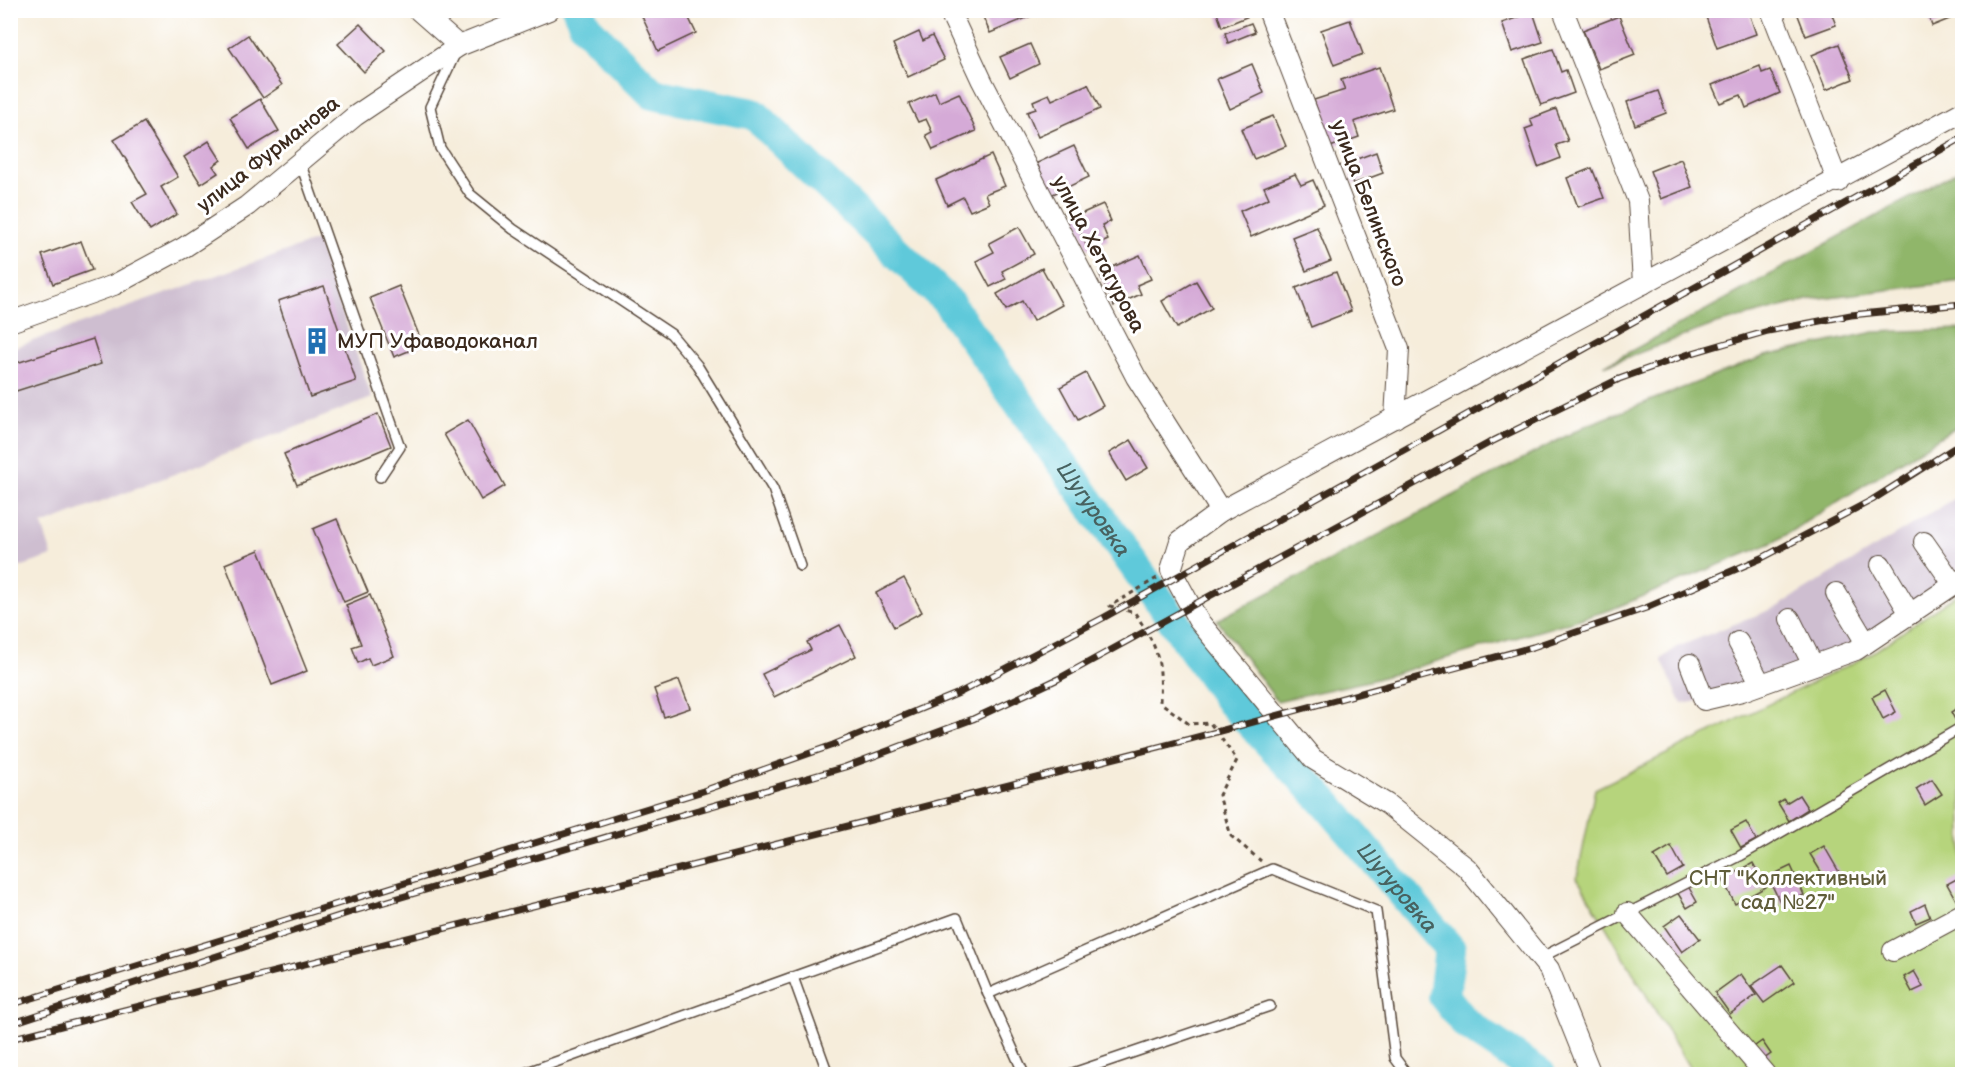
<svg xmlns="http://www.w3.org/2000/svg" width="1973" height="1085" font-family="'Balsamiq Sans',sans-serif">
<style>
.industrial{fill:#cebed0}
.green{fill:#b6d47b;stroke:#787f4c;stroke-width:1.5}
.forest{fill:#90b66b;stroke:#667044;stroke-width:1.5}
.lines{fill:none;stroke-linecap:round;stroke-linejoin:round}
.river{stroke:#5fc9da;stroke-width:32}
.building{fill:#d5aad7}
.lane-casing{stroke:#57473a;stroke-width:12}
.street-casing{stroke:#57473a;stroke-width:22}
.path{stroke:#57473a;stroke-width:3;stroke-dasharray:4.5 4.5;stroke-linecap:butt}
.lane{stroke:#fff;stroke-width:9}
.street{stroke:#fff;stroke-width:20}
.rail-casing{stroke:#3b2a1e;stroke-width:7}
.rail{stroke:#fff;stroke-width:4.5;stroke-dasharray:14;stroke-linecap:butt}
.labels{text-anchor:middle;stroke-width:6;stroke-linejoin:round;paint-order:stroke}
.street-label{font-size:21px;fill:#3b2a1e;stroke:#fff}
.poi-label{font-size:21px;fill:#3b2a1e;stroke:#fff;text-anchor:start}
.park-label{font-size:21px;fill:#605d3a;stroke:#fff}
.water-label{font-size:22px;font-style:italic;fill:#486260;stroke:#fff}
</style>
<rect width="100%" height="100%" fill="#fff"/>
<filter id="ink" filterUnits="userSpaceOnUse"><feTurbulence type="fractalNoise" baseFrequency=".0167" numOctaves="2"/><feDisplacementMap in="SourceGraphic" scale="12" xChannelSelector="R" yChannelSelector="G"/><feConvolveMatrix kernelMatrix="1 2 1 2 8 2 1 2 1" color-interpolation-filters="sRGB"/></filter>
<filter id="wash" filterUnits="userSpaceOnUse"><feTurbulence type="fractalNoise" baseFrequency=".008" numOctaves="4" result="noise"/><feDisplacementMap in="SourceGraphic" scale="24" xChannelSelector="R" yChannelSelector="G"/><feGaussianBlur stdDeviation="1.35" result="paint"/><feColorMatrix in="noise" values="0 0 0 0 0 0 0 0 0 0 0 0 0 0 0 0 0 1.4 0 .05"/><feComposite in="paint" operator="in"/></filter>
<g filter="url(#wash)">
<rect width="100%" height="100%" fill="#f6eddb"/>
<!-- industrial -->
<g class="industrial">
<polygon points="317,240 372,398 42,525 52,556 11,570 10,349"/>
<polygon points="1962,494 1962,580 1897,627 1704,700 1682,704 1661,659 1677,647 1777,607"/>
</g>
<!-- green -->
<polygon class="green" points="1962,591 1962,1074 1693,1074 1577,878 1595,789 1869,655"/>
<!-- forest -->
<g class="forest">
<polygon points="1962,169 1962,281 1812,299 1713,325 1604,366"/>
<polygon points="1962,329 1962,423 1774,542 1610,610 1373,680 1277,701 1217,620 1585,426 1765,356 1874,332"/>
</g>
<g class="lines">
<!-- river -->
<path class="river" id="s1" d="M578,10L586,27L653,94L754,114L947,301L1231,702L1326,803L1450,949L1444,996L1465,1023L1540,1074"/>
</g>
<g id="blocks">
<!-- building -->
<g class="building">
<polygon points="639,10 674,10 676,14 685,10 696,33 658,51"/>
<polygon points="980,10 1028,10 1031,16 990,33"/>
<polygon points="1216,10 1249,10 1251,15 1222,27"/>
<polygon points="1722,10 1748,10 1756,34 1717,48 1706,17"/>
<polygon points="1796,10 1830,10 1836,25 1806,36"/>
<polygon points="1926,10 1962,10 1962,14 1932,26"/>
<polygon points="1533,12 1543,42 1512,52 1502,23"/>
<polygon points="1619,16 1635,55 1599,69 1583,30"/>
<polygon points="1350,20 1363,54 1334,65 1321,30"/>
<polygon points="1251,23 1255,32 1228,43 1225,33"/>
<polygon points="360,24 386,51 364,72 338,44"/>
<polygon points="919,32 923,41 932,36 944,60 908,77 893,44"/>
<polygon points="248,35 282,85 263,98 229,48"/>
<polygon points="1030,44 1039,64 1010,78 1000,57"/>
<polygon points="1839,44 1853,79 1826,90 1812,55"/>
<polygon points="1553,49 1561,72 1566,70 1574,93 1541,105 1524,59"/>
<polygon points="1252,64 1264,93 1230,109 1217,79"/>
<polygon points="1760,66 1762,73 1770,70 1780,93 1746,108 1741,95 1720,103 1712,85"/>
<polygon points="1379,67 1393,109 1354,122 1359,137 1330,147 1314,100 1345,90 1341,80"/>
<polygon points="1088,84 1100,109 1038,137 1027,112 1036,109 1033,101 1049,94 1052,100"/>
<polygon points="1658,91 1666,113 1635,125 1627,102"/>
<polygon points="935,92 939,102 959,93 976,131 933,150 926,135 932,132 926,119 918,122 909,104"/>
<polygon points="260,99 279,131 249,149 230,118"/>
<polygon points="1556,109 1568,141 1556,145 1561,158 1538,167 1525,129 1533,126 1530,119"/>
<polygon points="1273,116 1286,146 1254,159 1241,129"/>
<polygon points="144,122 178,177 161,187 177,214 150,231 132,202 147,194 114,140"/>
<polygon points="209,141 221,160 213,166 218,173 201,184 184,157"/>
<polygon points="1074,146 1089,177 1051,195 1037,163"/>
<polygon points="1376,152 1383,173 1353,184 1346,163"/>
<polygon points="991,155 1005,186 985,194 989,203 970,211 963,197 947,205 936,180"/>
<polygon points="1681,159 1692,187 1661,199 1650,171"/>
<polygon points="1592,168 1604,198 1578,207 1567,178"/>
<polygon points="1295,174 1301,185 1313,180 1324,205 1251,237 1240,211 1269,198 1264,187"/>
<polygon points="1103,204 1111,221 1102,225 1108,240 1088,249 1074,217"/>
<polygon points="1019,227 1034,254 1002,271 1006,279 990,287 976,261 994,252 989,243"/>
<polygon points="1317,227 1331,261 1306,271 1292,237"/>
<polygon points="81,241 92,270 53,284 42,255"/>
<polygon points="1140,255 1151,279 1137,285 1141,294 1114,306 1099,273"/>
<polygon points="1042,268 1062,305 1033,321 1022,301 1006,310 997,294"/>
<polygon points="1336,272 1351,311 1311,327 1296,288"/>
<polygon points="1196,281 1212,308 1177,328 1162,301"/>
<polygon points="324,286 356,381 310,397 278,301"/>
<polygon points="399,286 423,345 394,357 370,298"/>
<polygon points="93,339 101,364 10,393 10,365"/>
<polygon points="1086,373 1103,406 1078,420 1060,387"/>
<polygon points="378,414 391,446 297,485 284,454"/>
<polygon points="468,420 505,486 481,500 444,434"/>
<polygon points="1131,440 1148,468 1126,481 1109,453"/>
<polygon points="337,519 368,592 344,602 313,529"/>
<polygon points="259,550 307,671 272,685 225,564"/>
<polygon points="904,578 922,612 894,627 876,593"/>
<polygon points="370,595 394,656 371,665 368,658 358,663 352,647 361,644 346,605"/>
<polygon points="840,625 856,656 774,697 762,674 811,650 807,642"/>
<polygon points="679,680 690,708 664,717 654,689"/>
<polygon points="1885,690 1896,712 1883,719 1872,697"/>
<polygon points="1959,707 1962,719 1957,723 1951,712"/>
<polygon points="1932,779 1942,794 1925,805 1916,789"/>
<polygon points="1799,795 1808,809 1789,821 1778,803 1784,799 1786,803"/>
<polygon points="1746,822 1756,840 1741,848 1731,830"/>
<polygon points="1671,846 1683,868 1667,877 1654,856"/>
<polygon points="1824,846 1839,872 1826,880 1810,854"/>
<polygon points="1753,863 1766,887 1735,904 1723,880"/>
<polygon points="1791,866 1804,895 1782,906 1768,877"/>
<polygon points="1962,876 1962,897 1956,900 1947,884"/>
<polygon points="1688,886 1697,902 1687,908 1677,892"/>
<polygon points="1925,904 1930,917 1916,923 1911,911"/>
<polygon points="1681,914 1700,939 1682,952 1664,926"/>
<polygon points="1782,965 1794,982 1764,1003 1751,986"/>
<polygon points="1914,971 1923,987 1912,992 1904,977"/>
<polygon points="1741,974 1756,995 1730,1014 1715,993"/>
<polygon points="1762,1041 1771,1054 1761,1061 1751,1049"/>
</g>
</g>
</g>
<g filter="url(#ink)">
<use href="#blocks" fill-opacity="0" stroke="#57473a" stroke-width="1.5"/>
<g class="lines">
<defs>
<g id="lane">
<polyline points="455,54 430,107 440,148 470,194 513,229 671,334 697,365 773,489 800,566"/>
<polyline points="300,162 400,447 380,477"/>
<polyline points="1540,958 1740,856 1962,727"/>
<polyline points="793,977 828,1074"/>
<polyline points="988,994 1024,1074"/>
<polyline points="522,1074 957,918 988,994 1272,869 1376,911 1395,1058 1407,1074"/>
<polyline points="1070,1074 1270,1006"/>
</g>
<g id="street">
<polyline points="418,10 459,46"/>
<polyline points="949,10 982,81 1136,377 1221,511"/>
<polyline points="1268,10 1399,349 1395,418"/>
<polyline points="1563,10 1638,201 1643,284"/>
<polyline points="1771,10 1838,182"/>
<polyline points="10,322 114,285 183,248 247,206 355,116 459,46 549,10"/>
<polyline points="1924,542 1954,585"/>
<polyline points="1881,565 1910,614"/>
<polyline points="1836,593 1866,643"/>
<polyline points="1790,619 1813,665"/>
<polyline points="1738,642 1761,684"/>
<polyline points="1690,664 1704,700 1742,691 1856,650 1962,579"/>
<polyline points="1627,913 1765,1074"/>
<polyline points="1893,951 1962,914"/>
<polyline points="1591,1074 1549,969 1467,868 1387,804 1313,759 1198,620 1171,570 1180,541 1221,511 1962,112"/>
</g>
</defs>
<!-- lane casing -->
<use href="#lane" class="lane-casing"/>
<!-- street casing -->
<use href="#street" class="street-casing"/>
<!-- path -->
<path class="path" d="M1157,578L1110,606L1135,613C1158,648 1162,659 1160,702L1189,724L1210,723L1237,760L1219,795L1231,836L1261,861"/>
<!-- lane -->
<use href="#lane" class="lane"/>
<!-- street -->
<use href="#street" class="street"/>
<defs>
<g id="rail">
<polyline points="10,1005 703,791 833,745 959,693 1103,618 1962,138"/>
<polyline points="10,1024 354,911 845,767 973,719 1058,679 1489,443 1619,379 1689,354 1768,331 1851,315 1962,304"/>
<polyline points="10,1039 1190,739 1533,647 1646,608 1762,558 1872,500 1962,443"/>
</g>
</defs>
<!-- rail casing -->
<use href="#rail" class="rail-casing"/>
<!-- rail -->
<use href="#rail" class="rail"/>
</g>
</g>
<!-- icons -->
<defs>
<symbol id="building-bare" viewBox="-9 -9 18 18"><path d="M-4-6H4V6H1V3H-1V6H-4ZM-2.5-4.3h1.7v1.8h-1.7ZM.8-4.3h1.7v1.8H.8ZM-2.5-1h1.7V.8h-1.7ZM.8-1h1.7V.8H.8Z" fill="#1f6fb2" stroke="#fff" stroke-width="2.5" paint-order="stroke"/></symbol>
</defs>
<g fill-rule="evenodd">
<use href="#building-bare" x="298" y="322" width="38" height="38"/>
</g>
<g class="labels">
<!-- street labels -->
<g class="street-label">
<text transform="translate(268 154) rotate(-38)" y="7">улица Фурманова</text>
<text transform="translate(1369 203) rotate(69)" y="7">улица Белинского</text>
<text transform="translate(1099 254) rotate(62)" y="7">улица Хетагурова</text>
</g>
<!-- poi labels -->
<g class="poi-label">
<text x="337" y="348">МУП Уфаводоканал</text>
</g>
<!-- park labels -->
<g class="park-label">
<text x="1788" y="885">СНТ "Коллективный<tspan x="1788" dy="24">сад №27"</tspan></text>
</g>
<!-- water labels -->
<g class="water-label">
<text dy="8" stroke="none"><textPath href="#s1" startOffset="740">Шугуровка</textPath></text>
<text dy="8" stroke="none"><textPath href="#s1" startOffset="1226">Шугуровка</textPath></text>
</g>
</g>
<!-- margin -->
<rect width="1973" height="1085" fill="none" stroke="#fff" stroke-width="36"/>
</svg>
